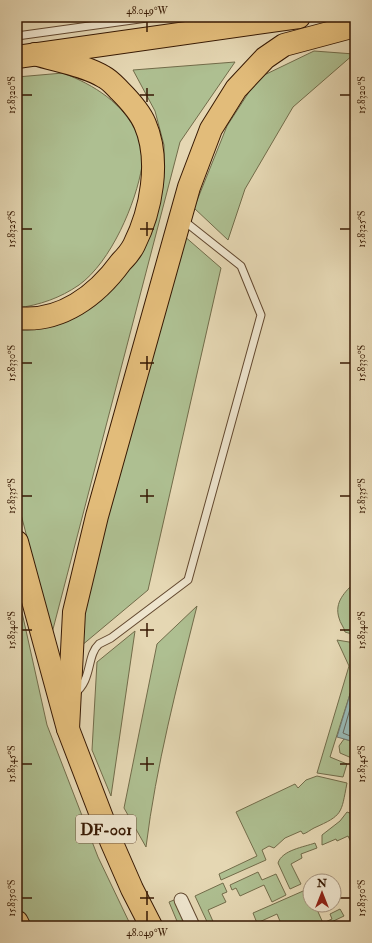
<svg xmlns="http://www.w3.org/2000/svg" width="372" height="943" font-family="'IM FELL Double Pica',serif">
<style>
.green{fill:#aebf91;stroke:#726c4a}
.water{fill:#98b8b4;stroke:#71786d}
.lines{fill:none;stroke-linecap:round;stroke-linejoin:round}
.shore{stroke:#68685c;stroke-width:1}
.lane-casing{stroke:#62482f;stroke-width:9}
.street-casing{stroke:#62482f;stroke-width:15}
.highway-casing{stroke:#371903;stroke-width:24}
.lane{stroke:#eee5ce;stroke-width:7}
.street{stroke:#eee5ce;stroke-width:13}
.highway{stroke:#e2bc7a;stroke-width:22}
.ticks{fill:none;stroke:#371903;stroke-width:1.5}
.labels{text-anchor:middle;stroke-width:3.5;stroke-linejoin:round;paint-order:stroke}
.shield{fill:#eee5ce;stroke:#6e5640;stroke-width:1}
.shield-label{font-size:16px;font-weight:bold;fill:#371903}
.neatline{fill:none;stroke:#371903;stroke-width:1.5}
.ticks-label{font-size:10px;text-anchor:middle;fill:#371903}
</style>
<rect width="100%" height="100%" fill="#e5d7b3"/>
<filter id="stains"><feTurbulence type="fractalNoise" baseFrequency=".005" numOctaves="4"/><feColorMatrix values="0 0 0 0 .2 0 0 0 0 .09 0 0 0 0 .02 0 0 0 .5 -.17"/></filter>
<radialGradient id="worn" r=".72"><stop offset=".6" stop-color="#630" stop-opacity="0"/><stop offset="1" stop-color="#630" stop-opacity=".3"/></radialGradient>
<!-- green -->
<g class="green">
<polygon points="314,51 354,54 293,107 245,189 228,240 194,208 227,126 258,78"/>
<polygon points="235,62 180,142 52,633 17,499 17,326 110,291 164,173 164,145 155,111 133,70"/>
<path d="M63,73C94,85 124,103 138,136C140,143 144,158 142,166C136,203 111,262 79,285C60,298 40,305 17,308V77Z"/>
<polygon points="183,235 221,268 148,590 81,646 87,594"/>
<path d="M355,582V635L345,632C344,627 340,623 339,618C334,602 345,592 355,582Z"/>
<polygon points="17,590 47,725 98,857 131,926 23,926 17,913"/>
<path d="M197,606C177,686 156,766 146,847L124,808L157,644Z"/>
<polygon points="135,631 111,796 92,750 97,662"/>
<polygon points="337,640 355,643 355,678 330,757 347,764 343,777 317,773 349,666"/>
<polygon points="344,739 355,742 354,759 340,753 339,746"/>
<path d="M317,776L347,783C341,814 343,815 314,828C310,830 307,833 303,834L301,831L285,838L274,848L269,846L262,850L266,860L221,880L219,874L257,856L236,812L295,784L298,788L306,780Z"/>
<polygon points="347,812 355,815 355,833 351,835 355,844 355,850 348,836 337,841 336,839 322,845 322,835 340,821"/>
<path d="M315,843L317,848L301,854L302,858L291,864L301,884L290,889L278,863C282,850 304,847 315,843Z"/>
<polygon points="258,872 262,880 276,874 286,895 272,902 264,885 240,896 236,888 232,890 230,885"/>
<polygon points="223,883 227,892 222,894 226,902 208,910 215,926 209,926 195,896"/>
<polygon points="310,888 308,891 310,896 310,905 315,905 323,923 332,919 330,914 340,909 344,916 323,926 282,926 277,914 257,923 253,913"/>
<polygon points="174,900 187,926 179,926 169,902"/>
</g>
<!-- water -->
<polygon class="water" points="355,678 355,742 337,737"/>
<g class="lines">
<!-- shore -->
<polyline class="shore" points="355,692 343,733 355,738"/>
<defs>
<g id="lane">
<polyline points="17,36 154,17"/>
<path d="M74,694C93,680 86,656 99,644C103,642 107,640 111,638L188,580L261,315L241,266L183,220"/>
</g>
<polyline id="street" points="181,900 193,926"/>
<g id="highway">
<polyline points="17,57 299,17"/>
<path d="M17,318C61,323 97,295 121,262C126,257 131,251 134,245C151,211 161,161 145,124C140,112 129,100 120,91C115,86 110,80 104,77C84,65 57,61 35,54"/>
<polyline points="17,542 68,729 111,841 132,889 151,926"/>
<polyline points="68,729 74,612 97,516 189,187 211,129 236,89 265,58 284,45 355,26"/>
<polyline points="17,922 19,926"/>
</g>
</defs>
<!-- lane casing -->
<use href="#lane" class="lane-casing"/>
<!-- street casing -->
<use href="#street" class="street-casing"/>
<!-- highway casing -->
<use href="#highway" class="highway-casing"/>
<!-- lane -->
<use href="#lane" class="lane"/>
<!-- street -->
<use href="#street" class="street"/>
<!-- highway -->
<use href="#highway" class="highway"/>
</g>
<!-- ticks -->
<path class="ticks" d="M147,22V32M147,88V102M22,95H32M140,95H154M340,95H350M147,222V236M22,229H32M140,229H154M340,229H350M147,356V370M22,363H32M140,363H154M340,363H350M147,489V503M22,496H32M140,496H154M340,496H350M147,623V637M22,630H32M140,630H154M340,630H350M147,757V771M22,764H32M140,764H154M340,764H350M147,891V905M22,898H32M140,898H154M340,898H350M147,911V921"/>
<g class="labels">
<!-- shield labels -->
<rect class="shield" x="76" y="815" width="60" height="28" rx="3"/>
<g class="shield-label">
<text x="106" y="835">DF-001</text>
</g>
</g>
<!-- margin -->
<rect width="372" height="943" fill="none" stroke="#e5d7b3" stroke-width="44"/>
<!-- north arrow -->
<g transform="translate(322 893)"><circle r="19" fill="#eee5ce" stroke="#a5937d"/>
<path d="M0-3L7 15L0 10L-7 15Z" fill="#8f2418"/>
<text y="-6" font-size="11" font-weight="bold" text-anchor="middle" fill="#371903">N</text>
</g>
<rect x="22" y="22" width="328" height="899" class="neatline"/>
<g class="ticks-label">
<text x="147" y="14">48.049°W</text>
<text transform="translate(11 95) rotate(-90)" y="4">15.8320°S</text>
<text transform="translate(361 95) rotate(-90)" y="4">15.8320°S</text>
<text transform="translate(11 229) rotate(-90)" y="4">15.8325°S</text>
<text transform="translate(361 229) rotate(-90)" y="4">15.8325°S</text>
<text transform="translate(11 363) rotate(-90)" y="4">15.8330°S</text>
<text transform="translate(361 363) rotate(-90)" y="4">15.8330°S</text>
<text transform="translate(11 496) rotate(-90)" y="4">15.8335°S</text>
<text transform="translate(361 496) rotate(-90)" y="4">15.8335°S</text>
<text transform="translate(11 630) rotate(-90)" y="4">15.8340°S</text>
<text transform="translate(361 630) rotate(-90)" y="4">15.8340°S</text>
<text transform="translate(11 764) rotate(-90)" y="4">15.8345°S</text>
<text transform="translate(361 764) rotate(-90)" y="4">15.8345°S</text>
<text transform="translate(11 898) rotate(-90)" y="4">15.8350°S</text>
<text transform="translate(361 898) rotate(-90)" y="4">15.8350°S</text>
<text x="147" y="936">48.049°W</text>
</g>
<rect width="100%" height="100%" filter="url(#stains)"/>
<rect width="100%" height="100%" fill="url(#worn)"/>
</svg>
